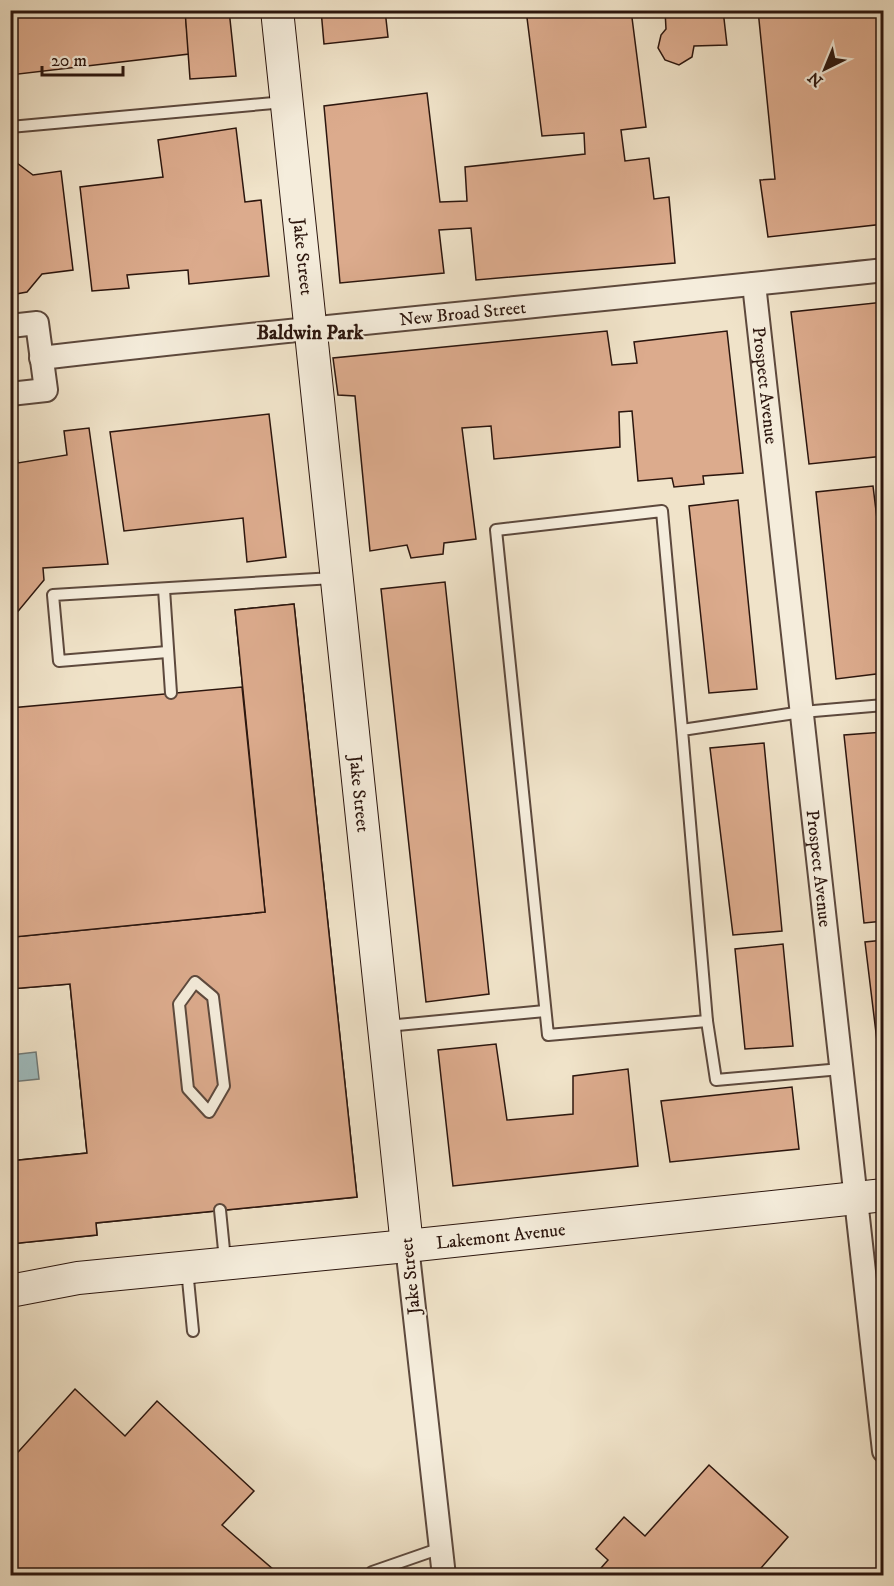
<svg xmlns="http://www.w3.org/2000/svg" width="894" height="1586" font-family="'IM FELL DW Pica',serif">
<style>
.water{fill:#9ebcbf;stroke:#707a78;stroke-width:1.5}
.building{fill:#dcab8d;stroke:#2c160e;stroke-width:1.5}
.lines{fill:none;stroke-linecap:round;stroke-linejoin:round}
.lane-casing{stroke:#5d493d;stroke-width:14}
.street-casing{stroke:#5d493d;stroke-width:26}
.secondary-casing{stroke:#2c160e;stroke-width:34}
.lane{stroke:#f5eddc;stroke-width:10}
.street{stroke:#f5eddc;stroke-width:22}
.secondary{stroke:#f5eddc;stroke-width:32}
.labels{text-anchor:middle;stroke-width:4.5;stroke-linejoin:round;paint-order:stroke}
.street-label{font-size:18px;fill:#2c160e;stroke:#f5eddc}
.neighbourhood-label{font-size:20px;font-weight:bold;fill:#2c160e;stroke:#f5eddc}
</style>
<rect width="100%" height="100%" fill="#f0e3c9"/>
<filter id="stains"><feTurbulence type="fractalNoise" baseFrequency=".00333" numOctaves="4"/><feColorMatrix values="0 0 0 0 .2 0 0 0 0 .09 0 0 0 0 .02 0 0 0 .5 -.17"/></filter>
<radialGradient id="worn" r=".72"><stop offset=".6" stop-color="#630" stop-opacity="0"/><stop offset="1" stop-color="#630" stop-opacity=".3"/></radialGradient>
<!-- water -->
<polygon class="water" points="36,1052 39,1079 11,1082 11,1055"/>
<!-- building -->
<g class="building">
<polygon points="10,10 185,10 189,54 10,75"/>
<polygon points="185,10 229,10 236,76 190,79"/>
<polygon points="321,10 385,10 388,37 324,44"/>
<polygon points="526,10 631,10 646,127 621,130 625,161 649,158 654,199 669,197 675,263 476,280 471,228 439,230 444,273 340,283 324,106 427,93 440,202 467,201 465,167 585,154 584,133 542,136"/>
<polygon points="665,10 723,10 727,45 694,46 692,57 679,65 665,60 658,48 661,35 666,29"/>
<polygon points="758,10 884,10 884,224 768,237 760,180 775,179"/>
<polygon points="236,128 245,202 261,200 269,276 189,284 188,270 127,275 129,288 92,291 80,187 163,177 158,140"/>
<polygon points="13,160 33,175 61,171 73,270 42,274 27,292 10,295 10,163"/>
<polygon points="884,302 884,456 809,464 791,312"/>
<polygon points="607,331 612,365 637,363 634,342 727,331 743,473 703,476 704,484 674,487 672,478 638,481 632,411 619,412 620,447 494,459 491,426 462,428 476,539 444,543 443,554 411,558 407,545 370,551 355,396 338,395 333,358"/>
<polygon points="269,414 286,557 247,562 243,518 124,531 110,432"/>
<polygon points="89,428 108,564 43,568 44,580 10,621 10,440 14,439 18,463 67,455 64,431"/>
<polygon points="873,486 884,576 884,673 836,679 816,492"/>
<polygon points="738,500 757,689 709,693 689,506"/>
<polygon points="445,582 489,994 426,1002 381,589"/>
<polygon points="294,604 357,1197 96,1223 97,1235 10,1244 10,1161 87,1153 70,984 10,989 10,900 14,937 265,912 235,610"/>
<polygon points="294,604 357,1197 96,1223 97,1235 10,1244 10,1161 87,1153 70,984 10,989 10,900 14,937 265,912 235,610"/>
<polygon points="242,687 265,912 14,937 10,900 10,708"/>
<polygon points="884,732 884,921 864,923 844,735"/>
<polygon points="764,743 782,931 733,935 710,748"/>
<polygon points="884,940 884,1041 877,1041 865,942"/>
<polygon points="783,944 793,1046 745,1049 735,949"/>
<polygon points="496,1044 507,1120 573,1114 573,1076 628,1069 638,1166 453,1186 438,1050"/>
<polygon points="792,1087 799,1149 670,1162 661,1101"/>
<polygon points="75,1389 125,1436 157,1401 254,1491 222,1525 281,1576 10,1576 10,1461"/>
<polygon points="709,1465 788,1537 754,1576 594,1576 608,1560 596,1549 624,1517 645,1536"/>
</g>
<g class="lines">
<defs>
<g id="lane">
<polyline points="10,127 285,102"/>
<polyline points="164,589 171,693"/>
<polyline points="167,652 59,661 53,595 333,578"/>
<polyline points="682,730 707,1021 548,1035 496,530 662,511 682,730 802,712 884,705"/>
<polygon points="195,982 213,997 224,1086 209,1112 188,1089 179,1004"/>
<polyline points="707,1021 716,1080 841,1069"/>
<polyline points="387,1026 545,1011"/>
<polyline points="220,1210 225,1260"/>
<polyline points="187,1269 193,1331"/>
<polyline points="370,1576 372,1572 441,1548"/>
</g>
<g id="street">
<path id="s1" d="M754,284L884,1451"/>
<polyline points="10,326 37,323 46,390 10,394"/>
<path id="s2" d="M41,358C322,325 603,301 884,270"/>
<polyline points="407,1246 444,1576"/>
</g>
<g id="secondary">
<path id="s3" d="M277,10L407,1246"/>
<path id="s4" d="M10,1291L78,1278L407,1246L884,1195"/>
</g>
</defs>
<!-- lane casing -->
<use href="#lane" class="lane-casing"/>
<!-- street casing -->
<use href="#street" class="street-casing"/>
<!-- secondary casing -->
<use href="#secondary" class="secondary-casing"/>
<!-- lane -->
<use href="#lane" class="lane"/>
<!-- street -->
<use href="#street" class="street"/>
<!-- secondary -->
<use href="#secondary" class="secondary"/>
</g>
<g class="labels">
<!-- street labels -->
<g class="street-label">
<text dy="6" stroke="none"><textPath href="#s3" startOffset="248">Jake Street</textPath></text>
<text dy="6" stroke="none"><textPath href="#s2" startOffset="424">New Broad Street</textPath></text>
<text dy="6" stroke="none"><textPath href="#s1" startOffset="102">Prospect Avenue</textPath></text>
<text dy="6" stroke="none"><textPath href="#s3" startOffset="788">Jake Street</textPath></text>
<text dy="6" stroke="none"><textPath href="#s1" startOffset="588">Prospect Avenue</textPath></text>
<text dy="6" stroke="none"><textPath href="#s4" startOffset="494">Lakemont Avenue</textPath></text>
<text transform="translate(410 1276) rotate(-96)" y="6">Jake Street</text>
</g>
<!-- neighbourhood labels -->
<g class="neighbourhood-label">
<text x="310" y="339">Baldwin Park</text>
</g>
</g>
<!-- margin -->
<rect width="894" height="1586" fill="none" stroke="#f0e3c9" stroke-width="36"/>
<rect x="12" y="12" width="870" height="1562" fill="none" stroke="#2c160e" stroke-width="3"/>
<rect x="18" y="18" width="858" height="1550" fill="none" stroke="#2c160e" stroke-width="1.5"/>
<!-- north arrow -->
<g transform="translate(825 69) rotate(223)" stroke="#f5eddc" stroke-width="4.5" paint-order="stroke">
<path d="M0-4.5L10 22L0 15L-10 22Z" fill="#2c160e"/>
<text y="-9" font-size="16" font-weight="bold" text-anchor="middle" fill="#2c160e">N</text>
</g>
<!-- scale -->
<path d="M42 66v9h81v-9" fill="none" stroke="#2c160e" stroke-width="3"/>
<text x="51" y="66" font-size="18" fill="#2c160e" stroke="#f5eddc" stroke-width="4.5" paint-order="stroke">20 m</text>
<rect width="100%" height="100%" filter="url(#stains)"/>
<rect width="100%" height="100%" fill="url(#worn)"/>
</svg>
